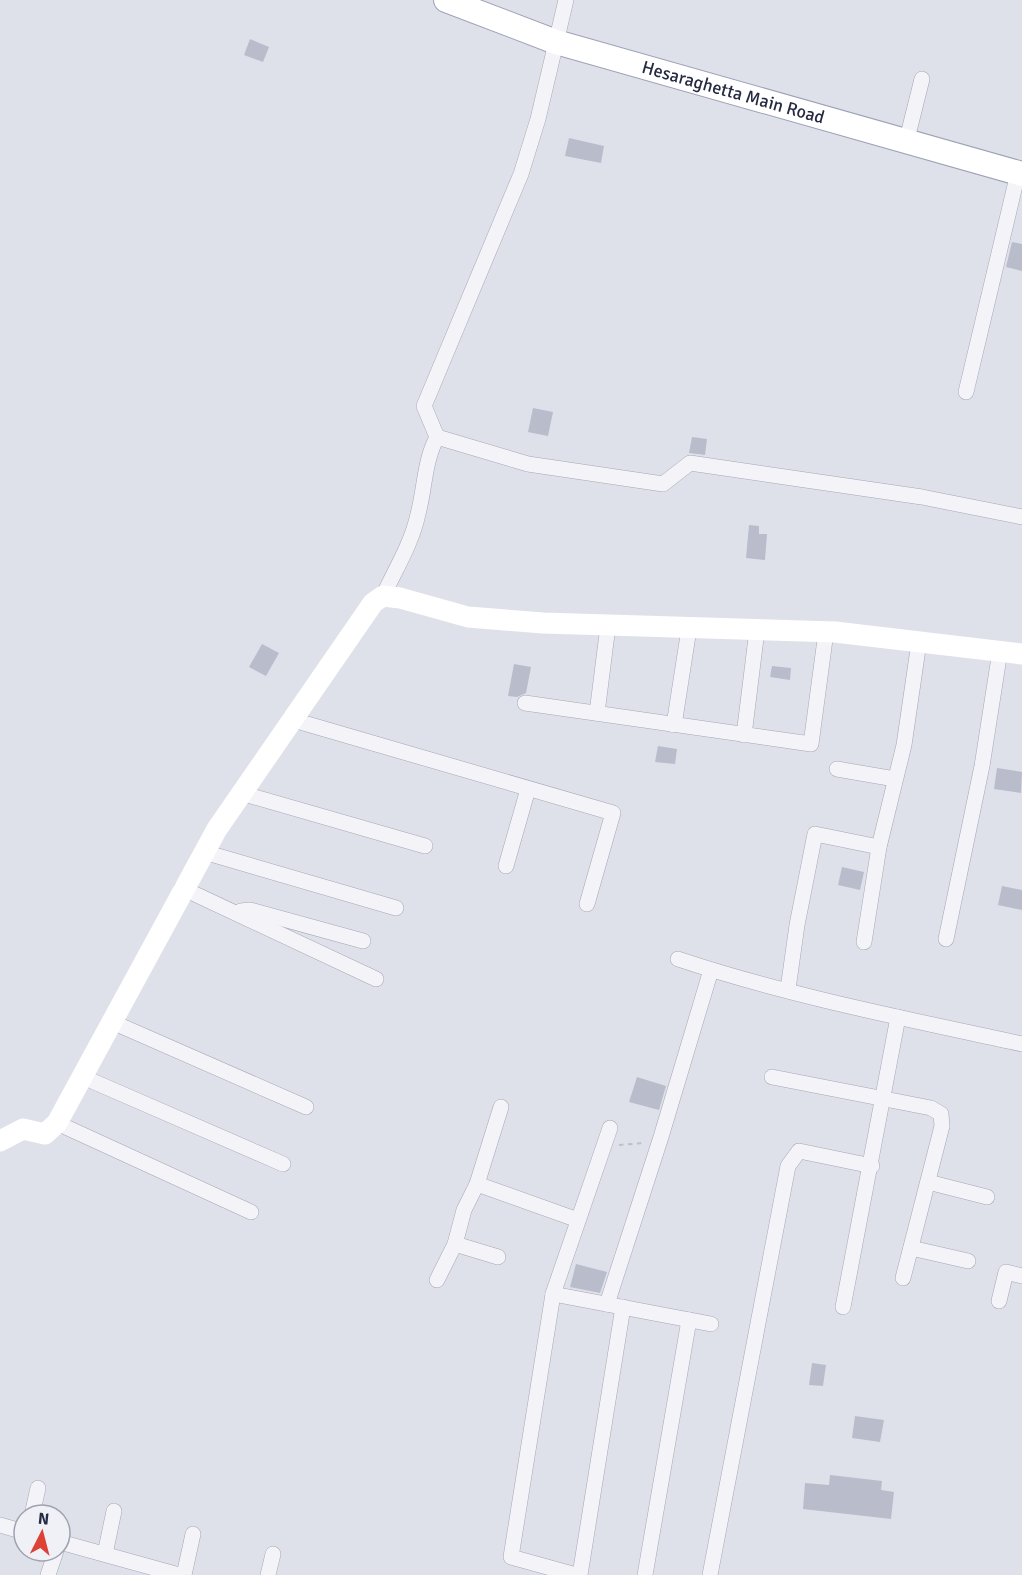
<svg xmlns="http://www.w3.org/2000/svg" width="1022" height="1575" font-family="Signika,sans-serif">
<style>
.building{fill:#b9bccb}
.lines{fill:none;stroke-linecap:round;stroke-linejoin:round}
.street-casing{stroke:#a4a7b5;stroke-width:16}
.primary-casing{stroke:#9da2b7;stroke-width:26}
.path{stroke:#bebfc9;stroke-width:2;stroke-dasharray:4.5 4.5;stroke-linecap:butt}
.street{stroke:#f3f3f8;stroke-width:15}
.secondary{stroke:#fff;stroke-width:21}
.primary{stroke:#fff;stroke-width:24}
.labels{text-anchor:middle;stroke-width:4.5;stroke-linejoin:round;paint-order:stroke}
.street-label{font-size:18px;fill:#262b43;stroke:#eff1f7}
</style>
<rect width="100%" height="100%" fill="#dfe1ea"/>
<!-- building -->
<g class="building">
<polygon points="250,39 269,47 263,62 244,55"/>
<polygon points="569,138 604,146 601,163 565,156"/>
<polygon points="1012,242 1022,244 1022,271 1006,267"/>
<polygon points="533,408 553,412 548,436 528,432"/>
<polygon points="692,437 707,439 705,455 689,453"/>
<polygon points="749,525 759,526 759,534 767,534 765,560 746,558"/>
<polygon points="262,644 279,653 266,676 249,667"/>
<polygon points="514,664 531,667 526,693 517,697 508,696"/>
<polygon points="772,666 791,668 790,680 770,677"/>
<polygon points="658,746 677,749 675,764 655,762"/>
<polygon points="997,768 1022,772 1021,793 994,789"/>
<polygon points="842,867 864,872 860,890 838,885"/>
<polygon points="1002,886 1022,890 1022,910 998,905"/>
<polygon points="637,1077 666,1086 659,1110 629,1102"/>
<polygon points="576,1264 607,1272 600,1293 570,1287"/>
<polygon points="812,1363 826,1365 823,1386 809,1385"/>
<polygon points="855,1416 884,1420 880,1442 852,1438"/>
<polygon points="830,1475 882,1481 881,1490 894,1492 891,1519 803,1509 805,1483 829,1485"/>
</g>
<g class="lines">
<defs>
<g id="street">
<polyline points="906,143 922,79"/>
<polyline points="966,392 1018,173"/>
<polyline points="437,437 528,464 663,484 690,463 922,497 1022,517"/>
<path d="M383,596C395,570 412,543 418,514C425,488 424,462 437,437L424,406L521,174L538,119L566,0"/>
<polyline points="525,703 811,744 826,632"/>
<polyline points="597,713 608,626"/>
<polyline points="290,719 613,813 587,904"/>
<polyline points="674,725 689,629"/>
<polyline points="744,735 757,630"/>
<polyline points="837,769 895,779"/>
<polyline points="241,793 425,846"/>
<polyline points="204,852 396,908"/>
<polyline points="506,866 528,789"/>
<polyline points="182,888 376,979"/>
<polyline points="241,911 250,910 363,941"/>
<polyline points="946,939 982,766 1000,651"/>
<polyline points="864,942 879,847 904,745 919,642"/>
<path d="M678,959C789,996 907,1019 1022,1044"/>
<polyline points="788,989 797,925 815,834 879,847"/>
<polyline points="112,1022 306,1107"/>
<polyline points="83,1077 283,1164"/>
<polyline points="772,1077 931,1108 941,1114 942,1126 903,1278"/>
<polyline points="57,1123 251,1212"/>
<polyline points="928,1182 987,1197"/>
<polyline points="477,1184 578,1220"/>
<polyline points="455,1244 498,1257"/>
<polyline points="911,1248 968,1261"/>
<polyline points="437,1280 455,1244 464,1210 477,1184 501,1107"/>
<polyline points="553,1294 711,1324"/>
<polyline points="999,1301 1006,1272 1022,1276"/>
<polyline points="607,1304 661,1137 711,970"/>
<polyline points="843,1307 898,1017"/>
<polyline points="32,1515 38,1488"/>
<polyline points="0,1525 24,1532"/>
<polyline points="60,1542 179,1575"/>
<polyline points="105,1554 114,1511"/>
<polyline points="48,1575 56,1551"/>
<polyline points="184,1575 193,1534"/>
<polyline points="268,1575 273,1554"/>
<polyline points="576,1575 511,1557 553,1294 610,1128"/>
<polyline points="580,1575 623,1307"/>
<polyline points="645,1575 689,1320"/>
<polyline points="710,1575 788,1166 799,1151 872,1166"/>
</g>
<g id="primary">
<path id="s1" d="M446,0L556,42L1022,174"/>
</g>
</defs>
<!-- street casing -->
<use href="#street" class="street-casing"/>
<!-- primary casing -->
<use href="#primary" class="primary-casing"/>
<!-- path -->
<polyline class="path" points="619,1145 643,1143"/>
<!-- street -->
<use href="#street" class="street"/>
<!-- secondary -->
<polyline class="secondary" points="0,1141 23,1129 45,1134 57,1123 217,829 373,603 383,596 400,598 468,617 543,623 835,632 1022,654"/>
<!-- primary -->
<use href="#primary" class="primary"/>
</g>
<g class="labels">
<!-- street labels -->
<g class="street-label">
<text dy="6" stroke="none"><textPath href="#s1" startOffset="302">Hesaraghetta Main Road</textPath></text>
</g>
</g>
<!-- north arrow -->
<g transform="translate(42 1533) rotate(6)"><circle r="28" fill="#eff1f7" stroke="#9fa2af" stroke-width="1.5"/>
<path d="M0-4.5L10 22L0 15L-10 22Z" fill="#dd4237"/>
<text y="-9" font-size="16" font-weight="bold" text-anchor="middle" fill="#262b43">N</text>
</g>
</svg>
